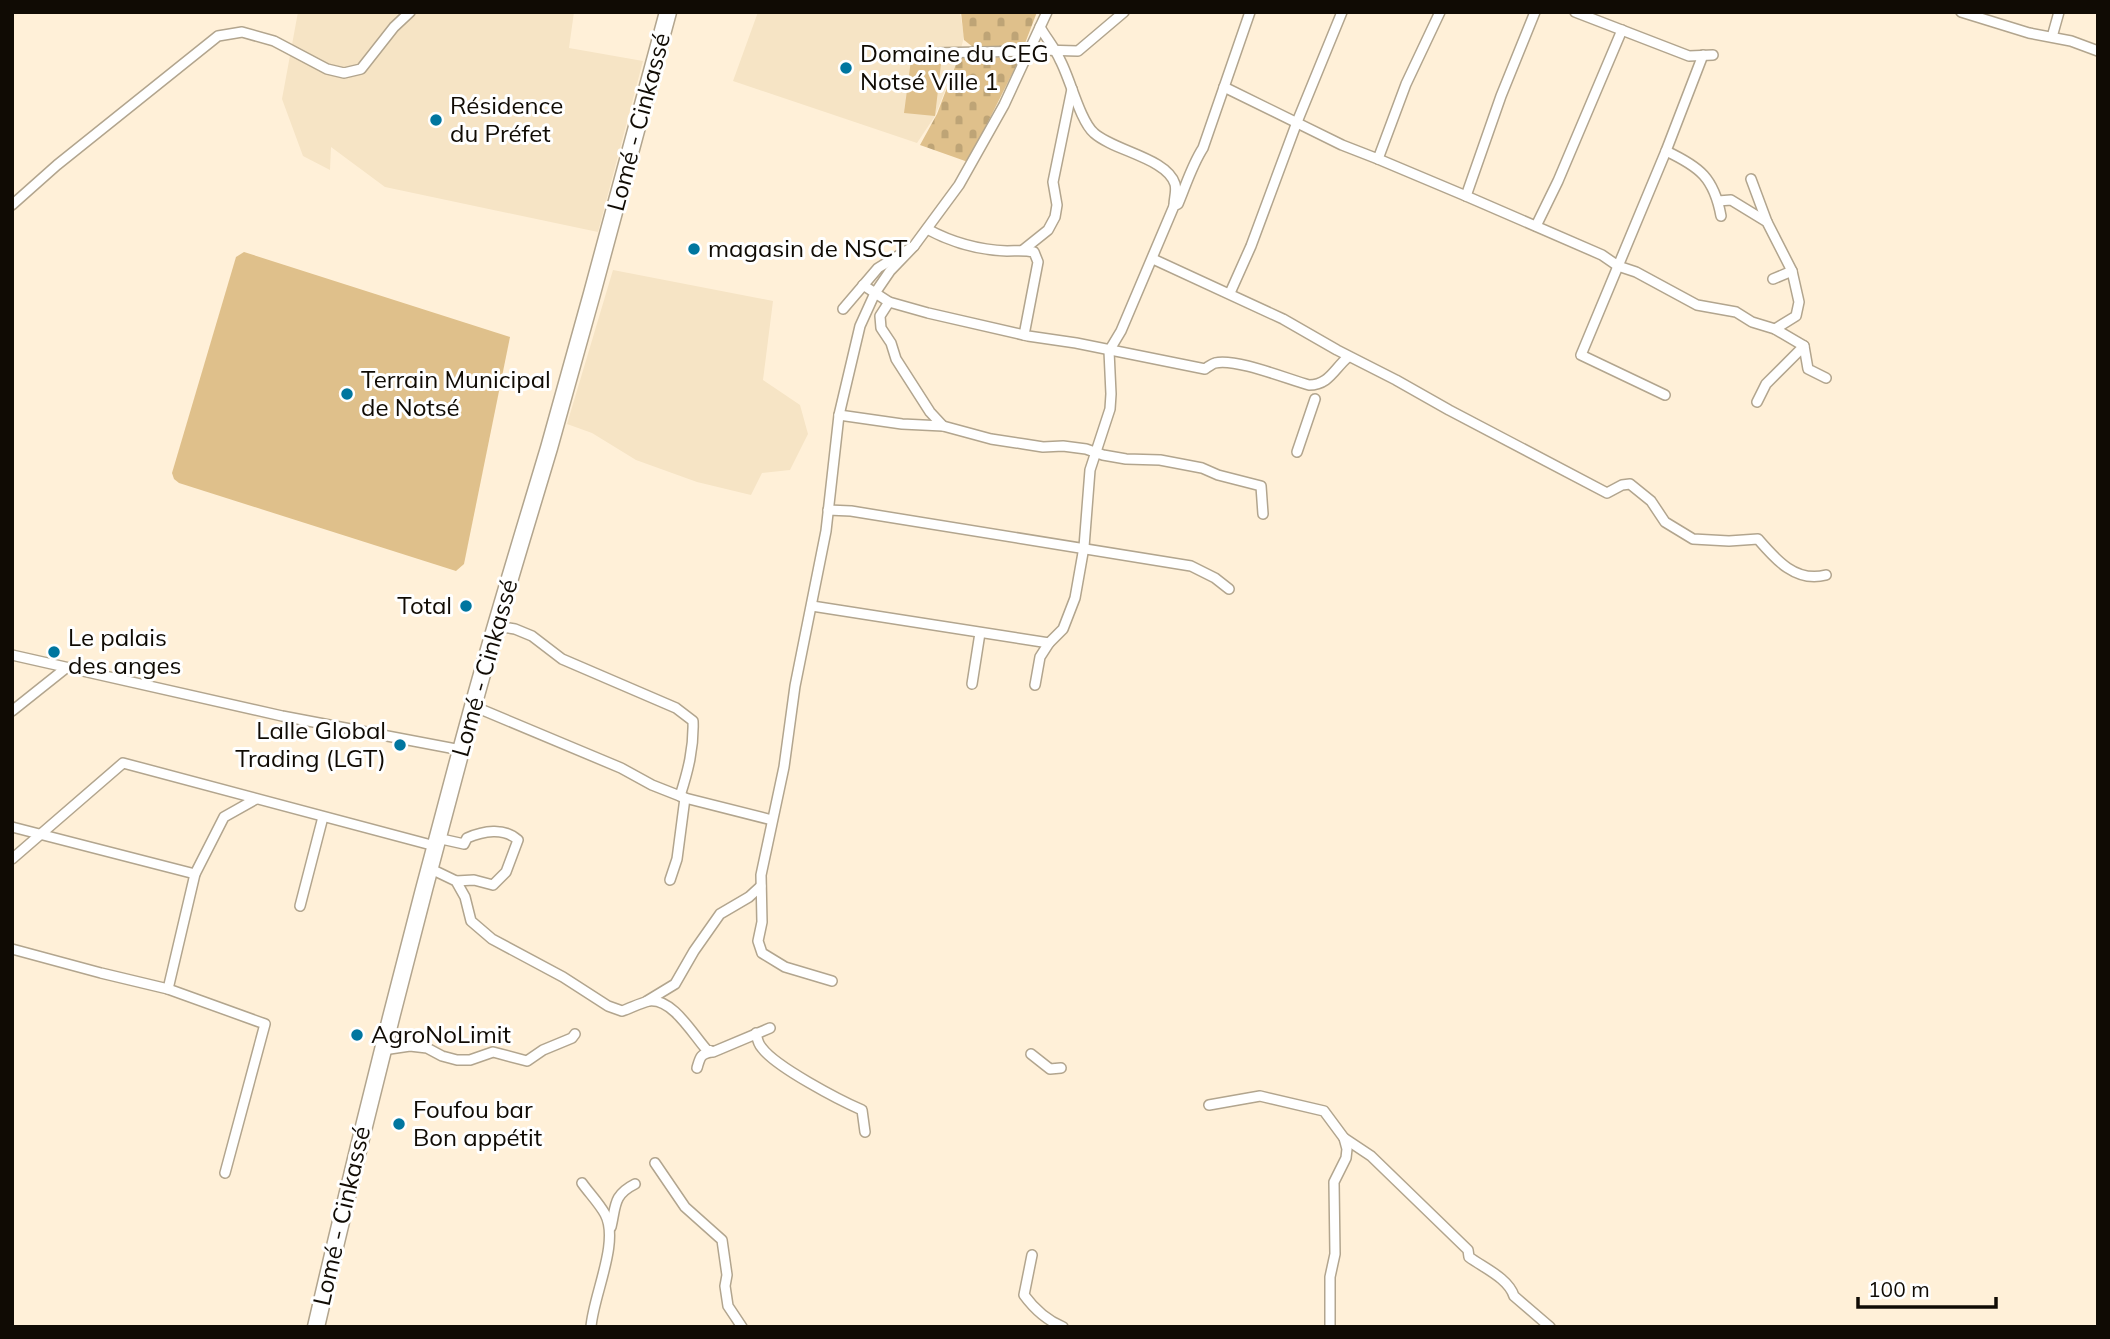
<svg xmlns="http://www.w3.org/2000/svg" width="2110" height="1339" font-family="Mulish,sans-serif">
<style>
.built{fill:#f6e4c5}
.green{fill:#dfc08b}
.cemetery{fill:url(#cemetery-stones)}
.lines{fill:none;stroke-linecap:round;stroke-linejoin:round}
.street-casing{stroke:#b2a58e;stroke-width:12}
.highway-casing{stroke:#b2a58e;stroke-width:19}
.street{stroke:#fff;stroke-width:9}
.highway{stroke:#fff;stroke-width:16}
.poi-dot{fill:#00769f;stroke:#fff;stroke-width:2.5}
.labels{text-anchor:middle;stroke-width:6;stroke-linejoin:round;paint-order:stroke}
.poi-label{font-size:24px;fill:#100b04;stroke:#fff;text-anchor:start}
.street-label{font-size:24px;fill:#100b04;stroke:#fff}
</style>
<defs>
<pattern id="cemetery-stones" width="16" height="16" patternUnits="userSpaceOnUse" patternTransform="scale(1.75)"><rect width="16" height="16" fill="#dfc08b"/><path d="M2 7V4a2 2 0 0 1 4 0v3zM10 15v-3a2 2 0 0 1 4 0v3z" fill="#bea476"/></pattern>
</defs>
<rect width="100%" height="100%" fill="#fff0d8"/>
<!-- built -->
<g class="built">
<polygon points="298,12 574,12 569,48 643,61 598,232 385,187 331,147 330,170 303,156 282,99"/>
<polygon points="758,12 960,12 964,37 959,56 935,116 917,143 733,81"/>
<polygon points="613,270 773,301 763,380 800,405 808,434 790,470 762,473 751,495 697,482 636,460 592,433 567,424"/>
</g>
<!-- green -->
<g class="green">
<polygon points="911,60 941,64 935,116 904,113"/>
<polygon points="244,252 510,337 464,564 456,571 179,483 174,479 172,473 236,257"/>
</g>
<!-- cemetery -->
<g class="cemetery">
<polygon points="961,12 1037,12 1024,46 973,47 964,40"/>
<polygon points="959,56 1020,58 968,162 920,145 937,114"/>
</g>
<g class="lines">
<defs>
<g id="street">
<polyline points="1535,12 1501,96 1466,196 1602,255 1618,266 1636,272 1697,305 1736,312 1752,322 1775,329 1804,346 1808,369 1826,378"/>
<polyline points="1575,12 1689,56 1713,55"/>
<polyline points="1961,12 2029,33 2071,41 2098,51"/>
<path d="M1040,27C1046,38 1055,48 1060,60C1070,78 1080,121 1094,133C1114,151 1167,158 1175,184C1177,191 1174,198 1174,205"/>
<polyline points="2052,37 2059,12"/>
<polyline points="933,53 1028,51 1041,50 1078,51 1124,12"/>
<polyline points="1224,87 1342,145 1378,159 1406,84 1440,12"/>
<path d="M1666,151C1700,167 1714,178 1721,216"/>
<polyline points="1378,159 1466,196"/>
<polyline points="1751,179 1767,222"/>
<polyline points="1718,201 1731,200 1767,222 1792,271 1773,279"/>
<polyline points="12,205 57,165 218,36 242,32 274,41 327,69 344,73 361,69 394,27 410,12"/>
<polyline points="1536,226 1558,181 1622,30"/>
<path d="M927,229C951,242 979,250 1007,251C1017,251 1024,250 1034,252L1038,262L1024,335"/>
<polyline points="1023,250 1048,230 1055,217 1057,205 1053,182 1072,89"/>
<path d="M1153,259L1283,319L1337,350L1396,380L1449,410L1607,493L1622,485L1630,484L1651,501L1665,522L1693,539L1729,541L1758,539C1776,560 1796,583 1826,575"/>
<path d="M863,285L889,302L928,313L1028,336L1076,343L1205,369C1206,368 1214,363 1215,363C1236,358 1287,379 1309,385C1329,385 1334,369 1348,357"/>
<polyline points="1230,293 1251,246 1297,122 1342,12"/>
<polyline points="889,302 880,316 881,328 891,343 896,359 930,412 943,426"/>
<polyline points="843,309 878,268 914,246 959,185 1004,105 1047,12"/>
<polyline points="1775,329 1796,316 1799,302 1792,271"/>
<polyline points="1665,395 1581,355 1666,151 1703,55"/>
<polyline points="1757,402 1766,384 1804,346"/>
<polyline points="839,415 902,424 943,426 991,439 1024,444 1043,447 1063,446 1086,449 1103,455 1126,459 1160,460 1202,468 1218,475 1261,486 1263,514"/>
<polyline points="1297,452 1315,399"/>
<polyline points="828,510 851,511 1191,566 1215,578 1229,589"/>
<polyline points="812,606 1049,643"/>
<path d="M496,626L515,629L532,636L562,659L676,708L693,721C694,748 688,771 680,796"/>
<polyline points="12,655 282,716 461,750"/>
<polyline points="972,684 980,633"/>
<path d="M1035,685L1040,657L1049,643L1063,629L1075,598L1084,547L1090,470L1110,409L1111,394L1109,351L1121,331L1174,206L1178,204C1186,185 1192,165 1203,148L1250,12"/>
<polyline points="473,706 621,768 652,785 685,798 772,820"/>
<polyline points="12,711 66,668"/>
<polyline points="12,827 195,874"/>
<path d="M437,838L464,844L467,838C483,831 504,827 518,840L506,872L493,885L474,880L456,881"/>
<polyline points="12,859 123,763 435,846"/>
<path d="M429,868L456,881L465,897L471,921L492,939L563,977L608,1006L622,1011C631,1008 640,1003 649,1001C672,998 692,1033 706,1049L713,1052L770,1028"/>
<polyline points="670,880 677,859 685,798"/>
<polyline points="300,906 323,817"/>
<polyline points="12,949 101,973 168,989 195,874 224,817 256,799"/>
<polyline points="832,981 785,967 762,953 758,941 762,922 761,875 784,767 795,686 826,531 839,415 860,326 875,293 890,271 914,246"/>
<polyline points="168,989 265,1024 225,1173"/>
<polyline points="647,1001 675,984 694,951 720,914 749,897 761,886"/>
<path d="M756,1033C757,1038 758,1044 762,1048C776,1067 839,1100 862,1110L865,1132"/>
<polyline points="383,1050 410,1046 427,1048 442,1056 457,1060 470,1060 493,1052 527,1061 543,1050 572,1038 575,1034"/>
<polyline points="1031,1054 1050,1069 1061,1068"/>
<path d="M697,1068C700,1058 700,1054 711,1052"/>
<polyline points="1209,1105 1260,1096 1324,1111 1344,1138 1347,1149 1346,1158 1334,1182 1335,1254 1330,1277 1330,1327"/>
<path d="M1344,1138L1371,1156L1468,1250L1469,1257C1484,1268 1508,1278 1514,1296L1550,1327"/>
<polyline points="655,1163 685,1207 722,1240 727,1275 725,1286 728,1306 742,1327"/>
<path d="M582,1183C589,1193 599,1203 605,1214C620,1242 593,1296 591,1327"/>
<path d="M611,1227C616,1206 613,1195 635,1184"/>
<path d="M1032,1255L1024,1295C1035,1310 1046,1320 1063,1327"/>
</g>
<path id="highway" d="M316,1327C364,1120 416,915 472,710C496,622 523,535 549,448C590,303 629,158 668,12"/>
</defs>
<!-- street casing -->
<use href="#street" class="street-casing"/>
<!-- highway casing -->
<use href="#highway" class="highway-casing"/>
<!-- street -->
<use href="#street" class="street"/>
<!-- highway -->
<use href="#highway" class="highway"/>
</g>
<!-- markers -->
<g class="poi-dot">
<circle cx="846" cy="68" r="7"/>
<circle cx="436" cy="120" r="7"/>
<circle cx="694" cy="249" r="7"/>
<circle cx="347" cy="394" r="7"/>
<circle cx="466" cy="606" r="7"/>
<circle cx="54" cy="652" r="7"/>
<circle cx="400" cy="745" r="7"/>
<circle cx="357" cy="1035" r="7"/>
<circle cx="399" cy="1124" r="7"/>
</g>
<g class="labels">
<!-- poi labels -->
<g class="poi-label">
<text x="860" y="62">Domaine du CEG<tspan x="860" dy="28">Notsé Ville 1</tspan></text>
<text x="450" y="114">Résidence<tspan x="450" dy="28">du Préfet</tspan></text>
<text x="708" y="257">magasin de NSCT</text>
<text x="361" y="388">Terrain Municipal<tspan x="361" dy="28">de Notsé</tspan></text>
<text x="452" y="614" text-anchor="end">Total</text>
<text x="68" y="646">Le palais<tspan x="68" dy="28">des anges</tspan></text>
<text x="386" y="739" text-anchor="end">Lalle Global<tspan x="386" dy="28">Trading (LGT)</tspan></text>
<text x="371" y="1043">AgroNoLimit</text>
<text x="413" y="1118">Foufou bar<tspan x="413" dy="28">Bon appétit</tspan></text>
</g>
<!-- street labels -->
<g class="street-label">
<text transform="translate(639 122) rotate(-75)" y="8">Lomé - Cinkassé</text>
<text transform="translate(485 668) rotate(-74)" y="8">Lomé - Cinkassé</text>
<text transform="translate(342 1216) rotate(-77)" y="8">Lomé - Cinkassé</text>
</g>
</g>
<!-- border -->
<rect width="2110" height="1339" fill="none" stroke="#100b04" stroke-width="28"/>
<!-- scale -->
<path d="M1858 1297v10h138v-10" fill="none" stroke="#100b04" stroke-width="3.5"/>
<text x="1868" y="1297" font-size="21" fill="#100b04" stroke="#ffffff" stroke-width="5" paint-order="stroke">100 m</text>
</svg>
